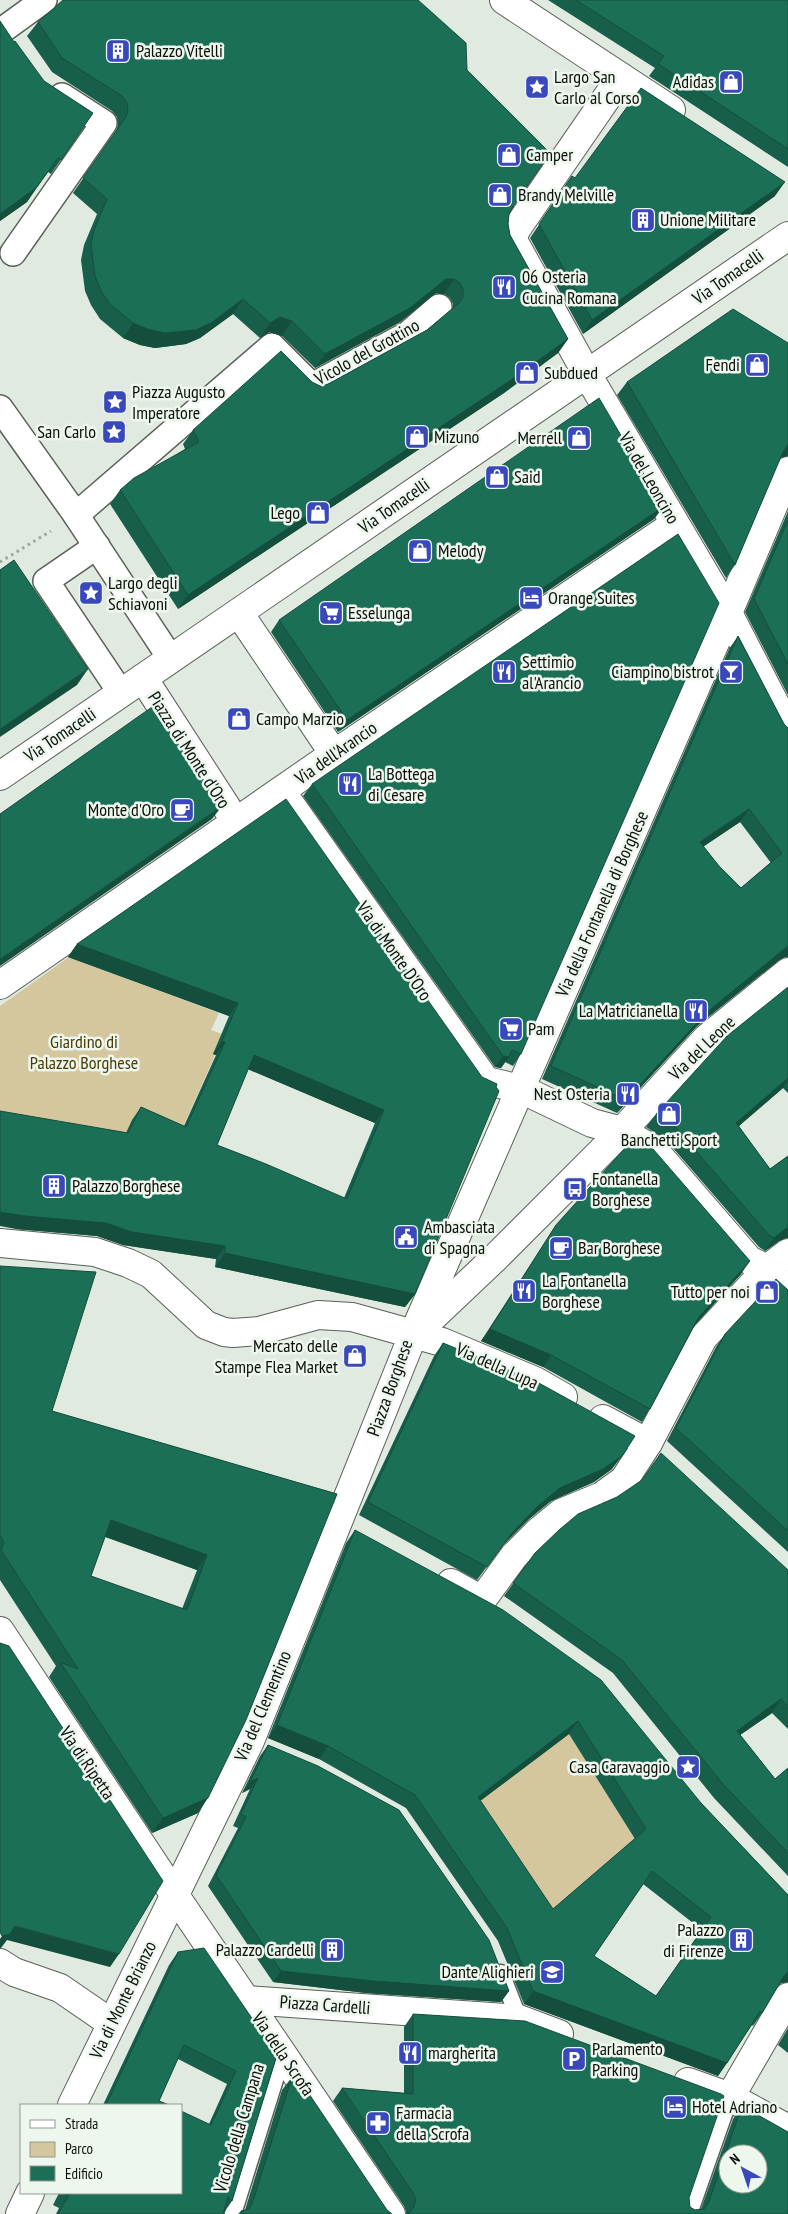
<svg xmlns="http://www.w3.org/2000/svg" width="788" height="2214" font-family="'PT Sans Narrow',sans-serif">
<style>
.green{fill:#d4c69d}
.lines{fill:none;stroke-linecap:round;stroke-linejoin:round}
.service-casing{stroke:#596058;stroke-width:19}
.pedestrian-casing{stroke:#596058;stroke-width:28}
.minor-casing{stroke:#596058;stroke-width:30}
.path{stroke:#9ea59e;stroke-width:3;stroke-dasharray:2.5 4;stroke-linecap:butt}
.service{stroke:#fff;stroke-width:16}
.pedestrian{stroke:#fff;stroke-width:25}
.minor{stroke:#fff;stroke-width:28}
.wall{fill:#185f4b;fill-rule:evenodd}
.shaded-wall{fill:#144e3d}
.building{fill:#1c6f57;stroke:#144e3d;fill-rule:evenodd}
.labels{text-anchor:middle;stroke-width:5;stroke-linejoin:round;paint-order:stroke}
.poi-label{font-size:18px;fill:#0b0e0b;stroke:#eef7ee;text-anchor:start}
.street-label{font-size:18px;fill:#0b0e0b;stroke:#eef7ee}
.park-label{font-size:18px;fill:#493a03;stroke:#eef7ee}
</style>
<rect width="100%" height="100%" fill="#e1eae0"/>
<!-- green -->
<g class="green">
<polygon points="69,957 219,1013 211,1030 222,1034 213,1060 177,1140 119,1146 0,1125 0,1006"/>
<polygon points="551,1704 637,1842 544,1922 445,1775"/>
</g>
<g class="lines">
<defs>
<g id="service">
<polyline points="501,1973 519,2019"/>
<polyline points="233,2214 283,2054"/>
<polyline points="689,2214 730,2097"/>
</g>
<g id="pedestrian">
<polyline points="4,29 44,0"/>
<polyline points="13,253 104,123 62,96"/>
<polyline points="0,408 76,515 171,659"/>
<polyline points="76,515 272,346 312,386 408,334 439,307"/>
<polyline points="97,546 46,581 121,693"/>
</g>
<g id="minor">
<polyline points="504,0 671,110"/>
<polyline points="621,77 517,228 513,236 514,242 587,374 728,613 788,729"/>
<polyline points="239,613 334,754"/>
<polyline points="143,678 236,822"/>
<polyline points="0,776 788,236"/>
<polyline points="281,791 486,1081 521,1089 592,1123 622,1131 654,1150 749,1260 767,1269 788,1292"/>
<polyline points="0,985 334,754 675,524"/>
<polyline points="0,1243 95,1252 128,1263 151,1274 206,1325 224,1332 233,1333 259,1331 318,1315 352,1317 442,1342 535,1381 563,1397"/>
<polyline points="422,1327 495,1258 622,1131 707,1038 788,972"/>
<polyline points="603,1419 648,1443"/>
<polyline points="451,1583 482,1600 514,1556 539,1531 561,1513 602,1496 624,1480 648,1443 703,1338 767,1269 788,1253"/>
<polyline points="0,1631 174,1894 391,2214"/>
<polyline points="0,1963 14,1972 60,1988 111,2023"/>
<polyline points="246,2000 519,2019 559,2034"/>
<polyline points="688,2082 730,2097 788,2129"/>
<polyline points="730,2097 788,1997"/>
<polyline points="72,2105 250,1741 413,1335 728,613 788,471"/>
<polyline points="20,2214 30,2193"/>
</g>
</defs>
<!-- service casing -->
<use href="#service" class="service-casing"/>
<!-- pedestrian casing -->
<use href="#pedestrian" class="pedestrian-casing"/>
<!-- minor casing -->
<use href="#minor" class="minor-casing"/>
<!-- path -->
<polyline class="path" points="0,562 51,531"/>
<!-- service -->
<use href="#service" class="service"/>
<!-- pedestrian -->
<use href="#pedestrian" class="pedestrian"/>
<!-- minor -->
<use href="#minor" class="minor"/>
</g>
<!-- wall -->
<g class="wall">
<polygon points="548,0 788,0 788,167 649,76 655,68"/>
<polygon points="0,21 14,42 44,81 93,113 51,174 48,172 27,202 0,221"/>
<polygon points="38,22 467,70 514,205 509,214 508,224 510,235 568,339 558,353 504,393 178,609 110,504 120,490 185,449 183,444 193,430 312,382 320,386 328,384 427,330 453,308 453,304 450,298 444,294 436,293 400,322 315,368 282,336 269,332 260,338 233,314 200,338 186,344 155,348 140,345 123,338 100,319 91,305 85,291 81,260 84,245 97,214 73,193 116,131 118,125 117,117 112,111 52,72 27,36"/>
<polygon points="572,176 575,178 775,196 583,334 530,238"/>
<polygon points="788,343 788,456 780,458 735,565 726,578 617,395 627,382"/>
<polygon points="663,507 654,519 338,732 271,632 279,620"/>
<polygon points="788,511 788,695 745,612"/>
<path d="M738,636L784,724L788,728V957H785L779,960L697,1026L617,1113L542,1079L729,649ZM740,822L771,863L741,888L719,866L703,847Z"/>
<polygon points="312,784 521,1054 513,1066 505,1062 501,1068 495,1067 303,796"/>
<path d="M77,944L482,1077L415,1294L405,1307L215,1267L216,1259L123,1245L97,1236L16,1229L126,1133L132,1120L141,1107L184,1126L216,1055L213,1054L229,1016L68,957ZM248,1069L375,1123L344,1198L217,1145Z"/>
<polygon points="788,987 788,1093 783,1088 739,1126 770,1169 788,1156 788,1238 786,1238 779,1241 765,1251 759,1247 666,1140 646,1127 656,1114"/>
<polygon points="556,1225 741,1274 695,1325 650,1409 642,1422 543,1367 481,1341"/>
<path d="M0,1266L52,1411L337,1494L198,1813L152,1833L49,1677L56,1666L0,1580ZM105,1537L197,1570L182,1609L91,1576Z"/>
<polygon points="788,1290 788,1552 667,1441 716,1347 725,1334"/>
<polygon points="443,1343 612,1469 594,1482 551,1501 529,1519 501,1547 477,1580 359,1515 434,1356"/>
<path d="M355,1530L701,1803L788,1895V1982L781,1983L778,1986L762,2013L753,2026L752,2025L718,2076L524,2004L498,1941L406,1808L319,1759L268,1738L346,1543ZM569,1734L635,1839L553,1909L480,1801ZM643,1884L702,1930L656,1996L594,1956Z"/>
<polygon points="535,1553 788,1570 788,1729 772,1713 740,1735 775,1779 788,1768 788,1876 714,1798 613,1673 504,1596"/>
<polygon points="268,1745 509,1991 501,2002 366,1993 273,1982 208,1886 238,1828 233,1826 250,1789 242,1793 260,1756"/>
<polygon points="178,1952 277,2055 232,2201 223,2214 56,2214 59,2208 53,2205 59,2193 181,2193 209,2124 227,2084 178,2059 159,2101 169,2105 103,2105 169,1965"/>
<polygon points="413,2014 689,2198 690,2207 695,2210 701,2209 733,2119 742,2106 788,2214 406,2214 406,2212 404,2206 333,2101 342,2088 404,2093 404,2027"/>
<polygon points="788,2028 788,2053 778,2045"/>
<polygon points="292,2077 387,2210 392,2214 238,2214 241,2211 245,2210 282,2090"/>
</g>
<!-- shaded-wall -->
<g class="shaded-wall">
<polygon points="785,182 775,196 583,334 592,320"/>
<polygon points="36,188 27,202 0,221 0,214"/>
<polygon points="446,279 454,279 444,294 436,293 400,322 315,368 325,354"/>
<polygon points="243,299 233,314 200,338 186,344 155,348 140,345 123,338 133,323"/>
<polygon points="280,317 292,321 282,336 269,332 260,338 270,323"/>
<polygon points="568,339 558,353 504,393 178,609 188,595"/>
<polygon points="788,445 788,456 787,456 779,458"/>
<polygon points="663,507 654,519 338,732 347,720"/>
<polygon points="88,669 77,685 0,737 0,729"/>
<polygon points="222,806 212,819 0,966 0,959"/>
<polygon points="749,809 740,822 690,855 700,842"/>
<polygon points="77,944 238,1003 229,1016 68,957"/>
<polygon points="788,946 788,957 785,957 779,960 697,1026 617,1113 626,1100 706,1013"/>
<polygon points="222,1041 225,1042 216,1055 213,1054"/>
<polygon points="254,1055 384,1110 375,1123 245,1068"/>
<polygon points="503,1056 509,1057 501,1068 495,1067"/>
<polygon points="788,1078 788,1080 783,1088 727,1136 736,1123"/>
<polygon points="0,1212 106,1223 225,1246 216,1259 123,1245 97,1236 16,1229 0,1226"/>
<polygon points="788,1227 788,1238 786,1238 779,1241 765,1251 774,1238"/>
<polygon points="225,1253 415,1294 405,1307 215,1267"/>
<polygon points="750,1261 741,1274 689,1331 698,1318"/>
<polygon points="490,1329 551,1355 543,1367 481,1341"/>
<polygon points="622,1456 612,1469 594,1482 551,1501 529,1519 501,1547 477,1580 511,1534 538,1506 560,1488"/>
<polygon points="111,1520 207,1555 197,1570 101,1535"/>
<polygon points="781,1699 772,1713 727,1744 737,1731"/>
<polygon points="578,1721 569,1734 468,1810 478,1797"/>
<polygon points="277,1725 328,1746 319,1759 268,1738"/>
<polygon points="258,1778 250,1789 242,1793 250,1782"/>
<polygon points="208,1798 198,1813 152,1833 163,1818"/>
<polygon points="15,1926 119,1954 110,1967 7,1940 1,1948 0,1948 0,1939 2,1936"/>
<polygon points="281,1971 509,1991 501,2002 366,1993 273,1982"/>
<polygon points="788,1972 788,1982 781,1983 775,1989 784,1976"/>
<polygon points="533,1991 727,2063 718,2076 524,2004"/>
</g>
<!-- building -->
<g class="building">
<polygon points="63,0 418,0 466,43 467,70 550,153 514,205 509,214 508,224 510,235 568,339 514,378 188,595 120,490 134,478 199,442 193,430 281,351 312,382 320,386 328,384 427,330 459,303 463,297 463,289 460,283 454,279 446,279 410,308 325,354 292,321 280,317 270,323 243,299 211,323 196,330 165,333 150,330 133,323 110,304 101,291 95,276 91,245 94,230 107,199 83,178 126,117 128,110 127,103 122,96 62,58 38,22"/>
<polygon points="576,0 788,0 788,149 658,64 664,56"/>
<polygon points="0,21 14,42 15,41 44,81 93,113 61,160 58,158 36,188 0,214"/>
<polygon points="641,88 785,182 592,320 539,224 572,176 575,178"/>
<polygon points="733,309 788,343 788,445 783,452 735,565 627,382"/>
<polygon points="599,398 663,507 347,720 279,620"/>
<polygon points="788,520 788,664 754,599"/>
<polygon points="678,534 719,603 521,1054 512,1050 509,1057 503,1056 312,784"/>
<polygon points="14,560 88,669 0,729 0,570"/>
<path d="M738,636L784,724L788,728V946L706,1013L626,1100L551,1066ZM749,809L782,853L741,888L719,866L700,842Z"/>
<polygon points="152,707 222,806 0,959 0,814"/>
<path d="M286,799L482,1077L497,1084L496,1087L499,1091L415,1294L225,1253V1246L132,1232L106,1223L25,1216L0,1212V1111L128,1133L141,1107L186,1127L225,1042L222,1041L238,1003L77,944ZM254,1055L384,1110L347,1199L266,1164L217,1145Z"/>
<polygon points="788,987 788,1078 736,1123 770,1169 788,1156 788,1227 774,1238 768,1234 675,1127 656,1114 727,1036"/>
<polygon points="634,1138 653,1149 750,1261 698,1318 650,1409 551,1355 490,1329 556,1225"/>
<path d="M0,1266L96,1272L52,1411L337,1494L246,1720L208,1798L163,1818L60,1662L78,1669L1,1550L4,1542L0,1536ZM111,1520L207,1555L187,1610L91,1576Z"/>
<polygon points="776,1279 788,1290 788,1531 676,1428 725,1334"/>
<polygon points="443,1343 537,1382 635,1436 622,1456 603,1469 560,1488 538,1506 511,1534 487,1567 368,1502"/>
<polygon points="661,1453 788,1570 788,1707 781,1699 737,1731 775,1779 788,1768 788,1853 723,1784 622,1660 513,1583 535,1553 559,1530 578,1514 617,1497 642,1480"/>
<path d="M355,1530L503,1610L601,1680L701,1803L788,1895V1972L784,1976L762,2013L760,2011L727,2063L533,1991L507,1928L415,1795L328,1746L277,1725ZM578,1721L646,1829L553,1909L478,1797ZM652,1871L711,1917L656,1996L594,1956Z"/>
<polygon points="0,1643 9,1646 163,1881 119,1954 15,1926 10,1934 2,1936 0,1932"/>
<polygon points="268,1745 318,1766 399,1810 489,1940 509,1991 374,1981 281,1971 216,1875 246,1817 241,1814 258,1778 250,1782"/>
<polygon points="204,1948 277,2055 232,2201 228,2197 223,2214 58,2214 69,2195 63,2193 181,2193 181,2111 211,2125 236,2071 184,2045 159,2101 169,2105 106,2105 178,1952"/>
<path d="M413,2014L525,2021L721,2094L724,2096L689,2198L690,2207L695,2210L704,2209L708,2204L742,2106L788,2132V2214H408L414,2207L416,2199L413,2193L342,2088L413,2094ZM728,2154H758V2184H728Z"/>
<polygon points="297,2076 387,2210 392,2214 243,2214 241,2211 249,2209 252,2204 292,2077"/>
</g>
<!-- icons -->
<defs>
<symbol id="building-square" viewBox="-11 -11 22 22"><rect x="-9" y="-9" width="18" height="18" rx="4" fill="#3949bc" stroke="#eef7ee"/><path d="M-4-6H4V6H1V3H-1V6H-4ZM-2.5-4.3h1.7v1.8h-1.7ZM.8-4.3h1.7v1.8H.8ZM-2.5-1h1.7V.8h-1.7ZM.8-1h1.7V.8H.8Z" fill="#fff"/></symbol>
<symbol id="shop-square" viewBox="-11 -11 22 22"><rect x="-9" y="-9" width="18" height="18" rx="4" fill="#3949bc" stroke="#eef7ee"/><path d="M-5-2.5h2.3a2.7 3.5 0 0 1 5.4 0H5L5.5 6h-11ZM-1.5-2.5h3a1.5 2.3 0 0 0-3 0Z" fill="#fff"/></symbol>
<symbol id="sight-square" viewBox="-11 -11 22 22"><rect x="-9" y="-9" width="18" height="18" rx="4" fill="#3949bc" stroke="#eef7ee"/><path d="M0-6L1.8-2.2L6-1.7L2.9 1.2L3.7 5.4L0 3.3L-3.7 5.4L-2.9 1.2L-6-1.7L-1.8-2.2Z" fill="#fff"/></symbol>
<symbol id="restaurant-square" viewBox="-11 -11 22 22"><rect x="-9" y="-9" width="18" height="18" rx="4" fill="#3949bc" stroke="#eef7ee"/><path d="M-5-6h1v4h1v-4h1v4h1v-4h1v5L-1.5 .5V6h-2V.5L-5-1ZM5-6V6H3V1.5H1.5Q1.5-4 5-6Z" fill="#fff"/></symbol>
<symbol id="hotel-square" viewBox="-11 -11 22 22"><rect x="-9" y="-9" width="18" height="18" rx="4" fill="#3949bc" stroke="#eef7ee"/><path d="M-6-4.5h1.5V1H6V5H4.5V3h-9V5H-6ZM-4 0a1.8 1.8 0 1 1 3.6 0ZM.5 0V-2.5h3Q6-2.5 6 0Z" fill="#fff"/></symbol>
<symbol id="supermarket-square" viewBox="-11 -11 22 22"><rect x="-9" y="-9" width="18" height="18" rx="4" fill="#3949bc" stroke="#eef7ee"/><path d="M-6-5.5h2.5l.6 2H6L4.5 2H-2.5L-4.4-4H-6ZM-1.5 3.2a1.3 1.3 0 1 0 .1 0ZM3 3.2a1.3 1.3 0 1 0 .1 0Z" fill="#fff"/></symbol>
<symbol id="bar-square" viewBox="-11 -11 22 22"><rect x="-9" y="-9" width="18" height="18" rx="4" fill="#3949bc" stroke="#eef7ee"/><path d="M-6-5H6L.8 .8V4.5H3.5V6h-7V4.5H-.8V.8Z" fill="#fff"/></symbol>
<symbol id="cafe-square" viewBox="-11 -11 22 22"><rect x="-9" y="-9" width="18" height="18" rx="4" fill="#3949bc" stroke="#eef7ee"/><path d="M-5.5-4.5H6V0H3Q3 3.5 0 3.5H-2.5Q-5.5 3.5-5.5 0ZM3-3.2v2h1.7v-2ZM-6 4.5H4V6H-6Z" fill="#fff"/></symbol>
<symbol id="bus-square" viewBox="-11 -11 22 22"><rect x="-9" y="-9" width="18" height="18" rx="4" fill="#3949bc" stroke="#eef7ee"/><path d="M-5-6H5V4H4V6H2V4H-2V6H-4V4H-5ZM-3.5-4V0h7V-4ZM-3.5 1.2v1.5H-2V1.2ZM2 1.2v1.5H3.5V1.2Z" fill="#fff"/></symbol>
<symbol id="civic-square" viewBox="-11 -11 22 22"><rect x="-9" y="-9" width="18" height="18" rx="4" fill="#3949bc" stroke="#eef7ee"/><path d="M-.6-6.5H3V-4.5H.6V-3L4-1V1h2V6H-6V1h2V-1L-.6-3ZM-1.2 2.5V6h2.4V2.5Z" fill="#fff"/></symbol>
<symbol id="school-square" viewBox="-11 -11 22 22"><rect x="-9" y="-9" width="18" height="18" rx="4" fill="#3949bc" stroke="#eef7ee"/><path d="M0-5L7-2L0 1L-7-2ZM-4 1L0 2.5L4 1V4Q0 6-4 4Z" fill="#fff"/></symbol>
<symbol id="parking-square" viewBox="-11 -11 22 22"><rect x="-9" y="-9" width="18" height="18" rx="4" fill="#3949bc" stroke="#eef7ee"/><path d="M-3.5-5.5H1a3.5 3.5 0 0 1 0 7H-1V5.5H-3.5ZM-1-3.4V-.6H.8a1.4 1.4 0 0 0 0-2.8Z" fill="#fff"/></symbol>
<symbol id="pharmacy-square" viewBox="-11 -11 22 22"><rect x="-9" y="-9" width="18" height="18" rx="4" fill="#3949bc" stroke="#eef7ee"/><path d="M-2-6h4v4h4v4h-4v4h-4v-4h-4v-4h4Z" fill="#fff"/></symbol>
</defs>
<g fill-rule="evenodd">
<use href="#building-square" x="104" y="37" width="28" height="28"/>
<use href="#shop-square" x="717" y="68" width="28" height="28"/>
<use href="#sight-square" x="523" y="73" width="28" height="28"/>
<use href="#shop-square" x="495" y="141" width="28" height="28"/>
<use href="#shop-square" x="486" y="181" width="28" height="28"/>
<use href="#building-square" x="629" y="206" width="28" height="28"/>
<use href="#restaurant-square" x="490" y="273" width="28" height="28"/>
<use href="#shop-square" x="743" y="351" width="28" height="28"/>
<use href="#shop-square" x="513" y="359" width="28" height="28"/>
<use href="#sight-square" x="101" y="388" width="28" height="28"/>
<use href="#sight-square" x="100" y="418" width="28" height="28"/>
<use href="#shop-square" x="403" y="423" width="28" height="28"/>
<use href="#shop-square" x="565" y="424" width="28" height="28"/>
<use href="#shop-square" x="483" y="463" width="28" height="28"/>
<use href="#shop-square" x="304" y="499" width="28" height="28"/>
<use href="#shop-square" x="406" y="537" width="28" height="28"/>
<use href="#sight-square" x="77" y="579" width="28" height="28"/>
<use href="#hotel-square" x="517" y="584" width="28" height="28"/>
<use href="#supermarket-square" x="317" y="599" width="28" height="28"/>
<use href="#restaurant-square" x="490" y="658" width="28" height="28"/>
<use href="#bar-square" x="717" y="658" width="28" height="28"/>
<use href="#shop-square" x="225" y="705" width="28" height="28"/>
<use href="#restaurant-square" x="336" y="770" width="28" height="28"/>
<use href="#cafe-square" x="168" y="796" width="28" height="28"/>
<use href="#restaurant-square" x="682" y="997" width="28" height="28"/>
<use href="#supermarket-square" x="497" y="1015" width="28" height="28"/>
<use href="#restaurant-square" x="614" y="1080" width="28" height="28"/>
<use href="#shop-square" x="655" y="1100" width="28" height="28"/>
<use href="#building-square" x="40" y="1172" width="28" height="28"/>
<use href="#bus-square" x="561" y="1175" width="28" height="28"/>
<use href="#civic-square" x="392" y="1223" width="28" height="28"/>
<use href="#cafe-square" x="547" y="1234" width="28" height="28"/>
<use href="#restaurant-square" x="510" y="1277" width="28" height="28"/>
<use href="#shop-square" x="753" y="1278" width="28" height="28"/>
<use href="#shop-square" x="341" y="1342" width="28" height="28"/>
<use href="#sight-square" x="674" y="1753" width="28" height="28"/>
<use href="#building-square" x="727" y="1926" width="28" height="28"/>
<use href="#building-square" x="318" y="1936" width="28" height="28"/>
<use href="#school-square" x="538" y="1958" width="28" height="28"/>
<use href="#restaurant-square" x="396" y="2039" width="28" height="28"/>
<use href="#parking-square" x="560" y="2045" width="28" height="28"/>
<use href="#hotel-square" x="661" y="2093" width="28" height="28"/>
<use href="#pharmacy-square" x="364" y="2109" width="28" height="28"/>
</g>
<g class="labels">
<!-- poi labels -->
<g class="poi-label">
<text x="136" y="57">Palazzo Vitelli</text>
<text x="554" y="83">Largo San<tspan x="554" dy="21">Carlo al Corso</tspan></text>
<text x="714" y="88" text-anchor="end">Adidas</text>
<text x="526" y="161">Camper</text>
<text x="518" y="201">Brandy Melville</text>
<text x="660" y="226">Unione Militare</text>
<text x="522" y="283">06 Osteria<tspan x="522" dy="21">Cucina Romana</tspan></text>
<text x="740" y="371" text-anchor="end">Fendi</text>
<text x="544" y="379">Subdued</text>
<text x="132" y="398">Piazza Augusto<tspan x="132" dy="21">Imperatore</tspan></text>
<text x="96" y="438" text-anchor="end">San Carlo</text>
<text x="434" y="443">Mizuno</text>
<text x="562" y="444" text-anchor="end">Merrell</text>
<text x="514" y="483">Said</text>
<text x="300" y="519" text-anchor="end">Lego</text>
<text x="438" y="557">Melody</text>
<text x="108" y="589">Largo degli<tspan x="108" dy="21">Schiavoni</tspan></text>
<text x="548" y="604">Orange Suites</text>
<text x="348" y="619">Esselunga</text>
<text x="522" y="668">Settimio<tspan x="522" dy="21">al'Arancio</tspan></text>
<text x="714" y="678" text-anchor="end">Ciampino bistrot</text>
<text x="256" y="725">Campo Marzio</text>
<text x="368" y="780">La Bottega<tspan x="368" dy="21">di Cesare</tspan></text>
<text x="164" y="816" text-anchor="end">Monte d'Oro</text>
<text x="678" y="1017" text-anchor="end">La Matricianella</text>
<text x="528" y="1035">Pam</text>
<text x="610" y="1100" text-anchor="end">Nest Osteria</text>
<text x="669" y="1146" text-anchor="middle">Banchetti Sport</text>
<text x="592" y="1185">Fontanella<tspan x="592" dy="21">Borghese</tspan></text>
<text x="72" y="1192">Palazzo Borghese</text>
<text x="424" y="1233">Ambasciata<tspan x="424" dy="21">di Spagna</tspan></text>
<text x="578" y="1254">Bar Borghese</text>
<text x="542" y="1287">La Fontanella<tspan x="542" dy="21">Borghese</tspan></text>
<text x="750" y="1298" text-anchor="end">Tutto per noi</text>
<text x="338" y="1352" text-anchor="end">Mercato delle<tspan x="338" dy="21">Stampe Flea Market</tspan></text>
<text x="670" y="1773" text-anchor="end">Casa Caravaggio</text>
<text x="724" y="1936" text-anchor="end">Palazzo<tspan x="724" dy="21">di Firenze</tspan></text>
<text x="314" y="1956" text-anchor="end">Palazzo Cardelli</text>
<text x="534" y="1978" text-anchor="end">Dante Alighieri</text>
<text x="592" y="2055">Parlamento<tspan x="592" dy="21">Parking</tspan></text>
<text x="428" y="2059">margherita</text>
<text x="692" y="2113">Hotel Adriano</text>
<text x="396" y="2119">Farmacia<tspan x="396" dy="21">della Scrofa</tspan></text>
</g>
<!-- street labels -->
<g class="street-label">
<text transform="translate(728 277) rotate(-35)" y="6">Via Tomacelli</text>
<text transform="translate(367 352) rotate(-29)" y="6">Vicolo del Grottino</text>
<text transform="translate(649 478) rotate(60)" y="6">Via del Leoncino</text>
<text transform="translate(394 506) rotate(-35)" y="6">Via Tomacelli</text>
<text transform="translate(60 735) rotate(-34)" y="6">Via Tomacelli</text>
<text transform="translate(189 750) rotate(57)" y="6">Piazza di Monte d'Oro</text>
<text transform="translate(336 753) rotate(-35)" y="6">Via dell'Arancio</text>
<text transform="translate(602 904) rotate(-66)" y="6">Via della Fontanella di Borghese</text>
<text transform="translate(394 951) rotate(55)" y="6">Via di Monte D'Oro</text>
<text transform="translate(702 1048) rotate(-44)" y="6">Via del Leone</text>
<text transform="translate(497 1366) rotate(24)" y="6">Via della Lupa</text>
<text transform="translate(390 1388) rotate(-70)" y="6">Piazza Borghese</text>
<text transform="translate(263 1706) rotate(-67)" y="6">Via del Clementino</text>
<text transform="translate(87 1763) rotate(56)" y="6">Via di Ripetta</text>
<text transform="translate(123 2000) rotate(-64)" y="6">Via di Monte Brianzo</text>
<text transform="translate(325 2005) rotate(4)" y="6">Piazza Cardelli</text>
<text transform="translate(283 2054) rotate(56)" y="6">Via della Scrofa</text>
<text transform="translate(239 2128) rotate(-73)" y="6">Vicolo della Campana</text>
</g>
<!-- park labels -->
<g class="park-label">
<text x="84" y="1048">Giardino di<tspan x="84" dy="21">Palazzo Borghese</tspan></text>
</g>
</g>
<!-- legend -->
<rect x="20" y="2104" width="162" height="90" fill="#eef7ee" stroke="#939a93"/>
<rect x="30" y="2120" width="25" height="8" fill="#ffffff" stroke="#939a93"/>
<text x="65" y="2129" font-size="15" fill="#0b0e0b">Strada</text>
<rect x="30" y="2142" width="25" height="15" fill="#d4c69d" stroke="#939a93"/>
<text x="65" y="2154" font-size="15" fill="#0b0e0b">Parco</text>
<rect x="30" y="2166" width="25" height="15" fill="#1c6f57" stroke="#939a93"/>
<text x="65" y="2179" font-size="15" fill="#0b0e0b">Edificio</text>
<!-- north arrow -->
<g transform="translate(743 2169) rotate(320)"><circle r="24" fill="#eef7ee" stroke="#939a93"/>
<path d="M0-4L9 19L0 12L-9 19Z" fill="#3949bc"/>
<text y="-8" font-size="14" font-weight="bold" text-anchor="middle" fill="#0b0e0b">N</text>
</g>
</svg>
